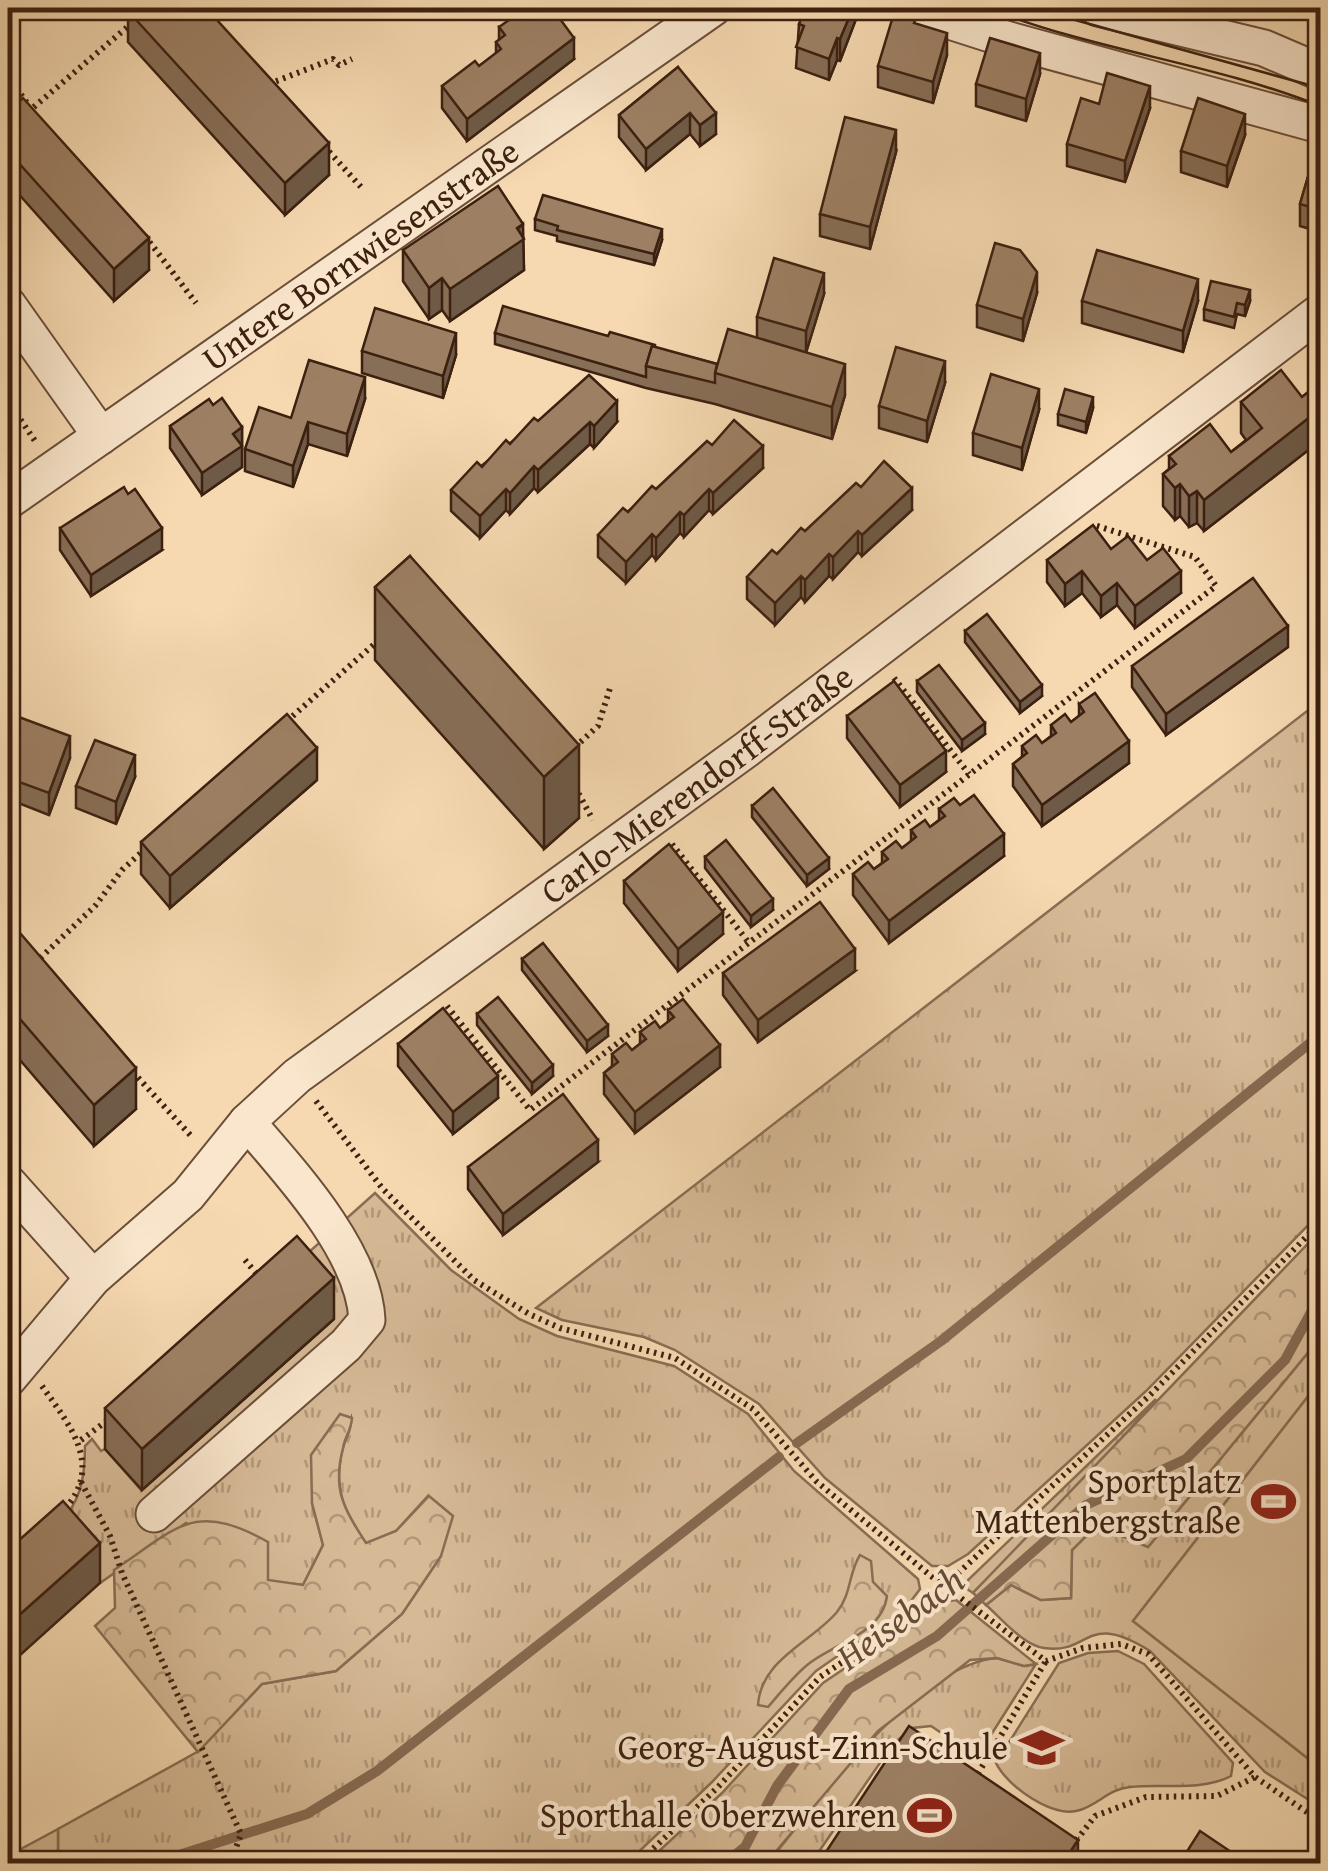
<svg xmlns="http://www.w3.org/2000/svg" width="1328" height="1871" font-family="'Gentium Book Plus',serif">
<style>
.grass{fill:url(#grass-tufts);stroke:#896d53;stroke-width:2.5}
.forest{fill:url(#forest-crowns);stroke:#896d53;stroke-width:2.5}
.garden{fill:#d6ba96;stroke:#896d53;stroke-width:2.5}
.lines{fill:none;stroke-linecap:round;stroke-linejoin:round}
.stream{stroke:#866950;stroke-width:10}
.minor-casing{stroke:#6a4e38;stroke-width:39}
.path{stroke:#3c2010;stroke-width:6;stroke-dasharray:2.5 5;stroke-linecap:butt}
.minor{stroke:#f9e6cc;stroke-width:35}
.tram{stroke:#3c2010;stroke-width:2.5}
.wall{fill:#876e56;stroke:#3c2010;stroke-width:2.5}
.shaded-wall{fill:#6e5a46;stroke:#3c2010;stroke-width:2.5}
.building{fill:#9d8064;stroke:#3c2010;stroke-width:2.5}
.labels{text-anchor:middle;stroke-width:8;stroke-linejoin:round;paint-order:stroke}
.street-label{font-size:35px;fill:#3c2010;stroke:#f9e6cc}
.poi-label{font-size:35px;fill:#3c2010;stroke:#f9e6cc;text-anchor:end}
.water-label{font-size:38px;font-style:italic;fill:#674b35;stroke:#f9e6cc}
</style>
<defs>
<pattern id="grass-tufts" width="24" height="20" patternUnits="userSpaceOnUse" patternTransform="scale(2.5)"><rect width="24" height="20" fill="#d6ba96"/><path d="M3 7l-1-3M5 7V3M7 7l1-3M15 17l-1-3M17 17v-4M19 17l1-3" fill="none" stroke="#af9779"/></pattern>
<pattern id="forest-crowns" width="20" height="18" patternUnits="userSpaceOnUse" patternTransform="scale(2.5)"><rect width="20" height="18" fill="#d6ba96"/><path d="M2 6a3 3 0 1 1 6 0M12 15a3 3 0 1 1 6 0" fill="none" stroke="#af9779"/></pattern>
</defs>
<rect width="100%" height="100%" fill="#f6d9b1"/>
<filter id="stains"><feTurbulence type="fractalNoise" baseFrequency=".002" numOctaves="4"/><feColorMatrix values="0 0 0 0 .2 0 0 0 0 .09 0 0 0 0 .02 0 0 0 .5 -.17"/></filter>
<radialGradient id="worn" r=".72"><stop offset=".6" stop-color="#630" stop-opacity="0"/><stop offset="1" stop-color="#630" stop-opacity=".3"/></radialGradient>
<!-- grass -->
<g class="grass">
<polygon points="1320,701 1320,1213 1146,1391 968,1554 948,1566 932,1566 825,1478 759,1404 675,1350 644,1337 562,1320 536,1308"/>
<path d="M375,1193L451,1270L519,1319L557,1336L674,1366L748,1414L794,1471L918,1579L920,1589L905,1609L816,1671L712,1782L627,1863H58V1829L197,1752L262,1684L336,1671L402,1614L441,1556L428,1496L396,1531L366,1544C345,1510 332,1490 343,1448C346,1436 352,1431 351,1418L312,1503L323,1545L303,1585L268,1581L186,1523L100,1583L56,1530C80,1501 85,1482 85,1446L92,1439L101,1451L105,1449L141,1490L290,1269Z"/>
<path d="M1320,1338V1381L1133,1621L1320,1768V1807L1265,1772L1150,1651C1084,1610 1091,1655 1044,1648C1023,1645 1001,1618 986,1605L1011,1585L1041,1600L1071,1598L1072,1550L1085,1537L1106,1529L1148,1547Z"/>
<polygon points="1156,1399 1087,1478 973,1593 967,1589 968,1580"/>
<path d="M1118,1651L1144,1664L1233,1763L1231,1776C1200,1792 1163,1783 1130,1787C1109,1789 1099,1804 1080,1810C1053,1819 1007,1786 996,1763L1059,1663L1088,1653Z"/>
<path d="M997,1658L1024,1666L1036,1664L977,1757L931,1726L912,1728L893,1744L811,1863L767,1864C817,1803 917,1664 997,1658Z"/>
</g>
<!-- forest -->
<g class="forest">
<polygon points="1320,1231 1320,1338 1148,1547 1106,1529 1085,1537 1072,1550 1071,1598 1041,1600 1011,1585 986,1605 973,1593"/>
<path d="M340,1414L352,1418C351,1431 345,1436 343,1448C332,1490 344,1509 366,1543L396,1531L429,1496L453,1516L441,1556L402,1614L336,1671L262,1684L198,1752L95,1626L115,1608L114,1570C177,1528 193,1500 268,1542V1580L303,1585L323,1545L312,1503L311,1455Z"/>
<path d="M860,1555L871,1561L873,1582L887,1596C882,1635 831,1644 806,1666C792,1678 780,1693 768,1707L758,1705C761,1659 812,1642 837,1612C852,1593 848,1574 860,1555Z"/>
<polygon points="956,1600 1036,1664 1024,1666 997,1658 970,1660 878,1731 766,1863 646,1863 722,1793 823,1683 943,1602"/>
<polygon points="58,1829 58,1863 8,1863 8,1856"/>
</g>
<!-- garden -->
<polygon class="garden" points="1320,1381 1320,1768 1133,1621"/>
<g class="lines">
<!-- stream -->
<g class="stream">
<polyline points="797,1443 941,1341 1320,1035"/>
<polyline points="151,1864 307,1814 377,1771 779,1457"/>
<polyline points="724,1864 745,1847 777,1786 849,1689 937,1636 1086,1505 1186,1459 1285,1360 1320,1296"/>
</g>
<defs>
<g id="minor">
<polyline points="909,8 1009,40 1320,125"/>
<polyline points="1098,8 1264,48 1320,72"/>
<polyline points="8,305 101,436"/>
<path id="s1" d="M8,501L713,8"/>
<polyline points="8,1183 93,1278"/>
<path id="s2" d="M8,1379L93,1278L188,1195L247,1122L297,1076L747,749L1320,312"/>
<path d="M154,1514L346,1345L367,1320C364,1251 290,1172 247,1122"/>
</g>
</defs>
<!-- minor casing -->
<use href="#minor" class="minor-casing"/>
<!-- path -->
<g class="path">
<polyline points="8,76 27,103"/>
<polyline points="269,84 333,59 339,65 352,59"/>
<polyline points="28,112 132,23"/>
<polyline points="324,146 361,187"/>
<polyline points="145,236 196,303"/>
<polyline points="8,401 35,441"/>
<polyline points="894,678 969,774"/>
<polyline points="287,721 379,640"/>
<polyline points="575,747 598,726 611,685"/>
<polyline points="575,787 593,820"/>
<polyline points="672,844 749,943"/>
<polyline points="35,963 95,906 122,870 144,850"/>
<polyline points="447,1006 530,1110 1216,586 1195,557 1094,525"/>
<polyline points="133,1072 192,1137"/>
<polyline points="316,1101 382,1188 474,1280 529,1314 560,1328 675,1358 753,1409 817,1482 931,1576 1046,1661 1083,1648 1121,1644 1148,1654 1255,1777 1320,1821"/>
<polyline points="245,1260 261,1279"/>
<path d="M42,1386C70,1426 105,1466 63,1511"/>
<polyline points="81,1440 108,1420"/>
<polyline points="81,1482 110,1536 122,1573 241,1834 230,1864"/>
<polyline points="974,1780 1046,1661"/>
<polyline points="1072,1846 1095,1816 1146,1797 1217,1796 1255,1777"/>
<polyline points="637,1864 717,1788 820,1677 911,1617 1151,1394 1320,1223"/>
</g>
<!-- minor -->
<use href="#minor" class="minor"/>
<!-- tram -->
<g class="tram">
<path d="M987,8C1095,51 1213,63 1320,106"/>
<polyline points="1032,8 1320,88"/>
</g>
</g>
<!-- wall -->
<g class="wall">
<polygon points="856,8 856,19 840,61 837,60 829,80 796,68 799,24"/>
<polygon points="128,11 329,175 285,215 128,42"/>
<polygon points="915,24 947,55 933,103 878,87 878,66"/>
<polygon points="499,27 574,59 467,141 442,108 442,86 479,66 496,54 496,42 499,40"/>
<polygon points="678,67 716,134 700,146 690,134 646,170 619,137 619,115"/>
<polygon points="1040,74 1026,121 976,106 976,84"/>
<polygon points="1099,104 1150,108 1125,182 1067,166 1067,144"/>
<polygon points="8,111 149,270 114,301 8,182"/>
<polygon points="1245,135 1227,187 1181,172 1181,151"/>
<polygon points="1320,136 1320,232 1300,226 1300,204"/>
<polygon points="896,152 870,249 820,236 820,214"/>
<polygon points="535,219 662,240 654,265 557,241 557,236 535,230"/>
<polygon points="523,238 524,270 450,321 442,310 429,319 403,281 403,250"/>
<polygon points="1037,293 1023,341 977,327 977,305"/>
<polygon points="824,294 806,352 845,395 832,439 715,404 646,388 495,344 495,333 608,336 717,364 757,338 757,317"/>
<polygon points="1082,301 1198,301 1183,352 1082,323"/>
<polygon points="1250,301 1245,316 1237,314 1234,328 1204,320 1204,309"/>
<polygon points="1320,339 1320,441 1204,531 1197,523 1189,527 1180,516 1175,520 1163,506 1163,474 1169,469 1169,456 1231,452 1246,440 1241,433 1241,402 1302,397 1317,385 1311,377 1311,346"/>
<polygon points="362,351 456,355 443,398 362,373"/>
<polygon points="945,383 927,442 879,428 879,406"/>
<polygon points="365,399 347,456 308,444 293,487 245,471 245,449 291,418"/>
<polygon points="213,405 242,427 242,467 202,495 170,448 170,426"/>
<polygon points="1093,408 1086,433 1058,425 1058,414"/>
<polygon points="1039,410 1022,470 973,455 973,433"/>
<polygon points="538,421 617,422 594,448 590,444 538,492 534,488 510,514 506,510 480,538 451,511 451,490"/>
<polygon points="712,445 763,468 713,514 709,510 684,537 680,533 656,560 652,555 626,583 598,557 598,535"/>
<polygon points="861,487 912,510 862,556 858,552 833,579 829,576 805,602 801,597 775,625 747,599 747,577"/>
<polygon points="1320,502 1320,558 1319,535 1319,503"/>
<polygon points="60,528 162,550 91,596 60,550"/>
<polygon points="1111,549 1147,560 1181,593 1135,628 1117,605 1101,617 1082,593 1065,606 1047,582 1047,560"/>
<polygon points="410,556 579,818 544,849 375,660 375,587"/>
<polygon points="965,631 1042,696 1020,713 965,642"/>
<polygon points="1288,647 1166,735 1132,687 1132,666"/>
<polygon points="917,681 985,734 962,751 917,692"/>
<polygon points="1079,704 1129,763 1042,826 1013,786 1013,764 1022,757 1022,746 1042,743 1051,736 1051,725 1071,722 1079,716"/>
<polygon points="8,713 70,758 49,815 8,799"/>
<polygon points="847,716 946,772 900,807 847,738"/>
<polygon points="135,777 116,824 76,808 76,786"/>
<polygon points="317,780 170,908 141,874 141,842"/>
<polygon points="752,806 829,869 807,886 752,817"/>
<polygon points="939,809 1004,856 889,943 853,895 853,874 874,869 882,863 882,852 902,848 911,842 911,830 930,827 939,820"/>
<polygon points="705,857 773,910 751,927 705,868"/>
<polygon points="624,881 723,934 678,971 624,903"/>
<polygon points="8,919 136,1109 94,1146 8,1046"/>
<polygon points="522,959 608,1036 587,1052 522,970"/>
<polygon points="855,971 758,1042 723,995 723,973"/>
<polygon points="668,1010 720,1067 635,1133 604,1094 604,1073 612,1066 612,1054 632,1050 640,1044 640,1032 660,1028 668,1022"/>
<polygon points="477,1014 553,1076 532,1094 477,1025"/>
<polygon points="398,1044 498,1098 453,1134 398,1066"/>
<polygon points="598,1162 503,1235 468,1189 468,1167"/>
<polygon points="334,1319 142,1490 105,1449 105,1408"/>
</g>
<!-- shaded-wall -->
<g class="shaded-wall">
<polygon points="853,8 856,8 856,19 840,61 840,39"/>
<polygon points="947,33 947,55 933,103 933,82"/>
<polygon points="574,38 574,59 467,141 467,119"/>
<polygon points="837,38 837,60 829,80 829,59"/>
<polygon points="1040,53 1040,74 1026,121 1026,99"/>
<polygon points="1150,86 1150,108 1125,182 1125,161"/>
<polygon points="690,113 690,134 646,170 646,149"/>
<polygon points="716,113 716,134 700,146 700,125"/>
<polygon points="1245,114 1245,135 1227,187 1227,166"/>
<polygon points="896,130 896,152 870,249 870,227"/>
<polygon points="329,143 329,175 285,215 285,183"/>
<polygon points="523,224 524,270 450,321 450,289"/>
<polygon points="662,229 662,240 654,265 654,254"/>
<polygon points="149,238 149,270 114,301 114,269"/>
<polygon points="1037,272 1037,293 1023,341 1023,319"/>
<polygon points="824,273 824,294 806,353 806,331"/>
<polygon points="442,278 442,310 429,319 429,288"/>
<polygon points="1198,279 1198,301 1183,352 1183,331"/>
<polygon points="1250,290 1250,301 1245,316 1245,305"/>
<polygon points="456,333 456,355 443,398 443,376"/>
<polygon points="945,361 945,383 927,442 927,421"/>
<polygon points="845,364 845,395 832,439 832,407"/>
<polygon points="365,377 365,399 347,456 347,434"/>
<polygon points="1039,389 1039,410 1022,470 1022,448"/>
<polygon points="1093,397 1093,408 1086,433 1086,422"/>
<polygon points="617,401 617,422 594,448 594,426"/>
<polygon points="1320,409 1320,441 1204,531 1204,500"/>
<polygon points="308,422 308,444 293,487 293,466"/>
<polygon points="590,422 590,444 538,492 538,470"/>
<polygon points="242,427 242,467 202,495 202,473 233,434"/>
<polygon points="763,446 763,468 713,514 713,493"/>
<polygon points="534,466 534,488 510,514 510,493"/>
<polygon points="1180,484 1180,516 1175,520 1175,488"/>
<polygon points="912,488 912,510 862,556 862,535"/>
<polygon points="506,489 506,510 480,538 480,516"/>
<polygon points="709,489 709,510 684,537 684,515"/>
<polygon points="1197,491 1197,523 1189,527 1189,496"/>
<polygon points="680,512 680,533 656,560 656,538"/>
<polygon points="162,528 162,550 91,596 91,575"/>
<polygon points="858,531 858,552 833,579 833,557"/>
<polygon points="652,534 652,555 626,583 626,562"/>
<polygon points="829,554 829,576 805,602 805,580"/>
<polygon points="1082,571 1082,593 1065,606 1065,584"/>
<polygon points="1181,571 1181,593 1135,628 1135,606"/>
<polygon points="801,576 801,597 775,625 775,603"/>
<polygon points="1117,583 1117,605 1101,617 1101,596"/>
<polygon points="1288,626 1288,647 1166,735 1166,714"/>
<polygon points="1042,685 1042,696 1020,713 1020,702"/>
<polygon points="985,723 985,734 962,751 962,740"/>
<polygon points="70,736 70,758 49,815 49,793"/>
<polygon points="1129,741 1129,763 1042,826 1042,805"/>
<polygon points="579,745 579,818 544,849 544,777"/>
<polygon points="317,748 317,780 170,908 170,876"/>
<polygon points="946,751 946,772 900,807 900,785"/>
<polygon points="135,755 135,777 116,824 116,802"/>
<polygon points="1004,834 1004,856 889,943 889,921"/>
<polygon points="829,858 829,869 807,886 807,875"/>
<polygon points="773,899 773,910 751,927 751,916"/>
<polygon points="723,912 723,934 678,971 678,949"/>
<polygon points="855,949 855,971 758,1042 758,1020"/>
<polygon points="608,1025 608,1036 587,1052 587,1041"/>
<polygon points="720,1045 720,1067 635,1133 635,1112"/>
<polygon points="553,1065 553,1076 532,1094 532,1083"/>
<polygon points="136,1068 136,1109 94,1146 94,1105"/>
<polygon points="498,1076 498,1098 453,1134 453,1112"/>
<polygon points="598,1140 598,1162 503,1235 503,1214"/>
<polygon points="334,1278 334,1319 142,1490 142,1449"/>
<polygon points="100,1543 100,1583 8,1666 8,1625"/>
<polygon points="1078,1840 1078,1864 1062,1864"/>
</g>
<!-- building -->
<g class="building">
<polygon points="132,8 206,8 329,143 285,183 128,11"/>
<polygon points="526,8 552,8 574,38 467,119 442,86 475,61 479,66 501,49 496,42 505,35 499,27"/>
<polygon points="805,8 853,8 840,39 837,38 829,59 796,47 804,26 799,24"/>
<polygon points="894,13 915,20 914,23 947,33 933,82 878,66"/>
<polygon points="990,38 1040,53 1026,99 976,84"/>
<polygon points="678,67 716,113 700,125 690,113 646,149 619,115"/>
<polygon points="1107,73 1150,86 1125,161 1067,144 1081,98 1099,104"/>
<polygon points="23,98 149,238 114,269 8,151 8,111"/>
<polygon points="1198,98 1245,114 1227,166 1181,151"/>
<polygon points="845,117 896,130 870,227 820,214"/>
<polygon points="1320,136 1320,210 1300,204"/>
<polygon points="498,186 523,224 517,228 524,239 450,289 442,278 429,288 403,250"/>
<polygon points="543,195 662,229 654,254 557,230 558,226 535,219"/>
<polygon points="995,243 1020,250 1037,272 1023,319 977,305"/>
<polygon points="1097,250 1198,279 1183,331 1082,301"/>
<polygon points="774,258 824,273 806,331 757,317"/>
<polygon points="1211,281 1250,290 1245,305 1237,303 1234,317 1204,309"/>
<polygon points="503,306 608,336 610,332 655,345 655,347 652,346 646,366 646,377 495,333"/>
<polygon points="375,308 456,333 443,376 362,351"/>
<polygon points="728,329 845,364 832,407 715,373"/>
<polygon points="1320,339 1320,357 1311,346"/>
<polygon points="652,346 717,364 715,373 715,383 646,366"/>
<polygon points="896,347 945,361 927,421 879,406"/>
<polygon points="309,360 365,377 347,434 308,422 293,466 245,449 259,407 291,418"/>
<polygon points="1281,370 1302,397 1320,383 1320,409 1204,500 1197,491 1189,496 1180,484 1175,488 1163,474 1176,464 1169,456 1210,424 1231,452 1247,440 1262,428 1241,402"/>
<polygon points="991,374 1039,389 1022,448 973,433"/>
<polygon points="589,375 617,401 594,426 590,422 538,470 534,466 510,493 506,489 480,516 451,490 477,462 482,467 506,440 510,444 534,418 538,421"/>
<polygon points="1065,389 1093,397 1086,422 1058,414"/>
<polygon points="222,398 242,427 233,434 242,446 202,473 170,426 209,399 213,405"/>
<polygon points="734,420 763,446 713,493 709,489 684,515 680,512 656,538 652,534 626,562 598,535 623,508 628,512 652,486 656,489 707,441 712,445"/>
<polygon points="884,461 912,488 862,535 858,531 833,557 829,554 805,580 801,576 775,603 747,577 772,550 777,554 801,528 805,531 856,483 861,487"/>
<polygon points="124,487 128,494 135,489 162,528 91,575 60,528"/>
<polygon points="1093,525 1111,549 1128,536 1147,560 1163,548 1181,571 1135,606 1117,583 1101,596 1082,571 1065,584 1047,560"/>
<polygon points="410,556 579,745 544,777 375,587"/>
<polygon points="1253,578 1288,626 1166,714 1132,666"/>
<polygon points="987,614 1042,685 1020,702 965,631"/>
<polygon points="939,665 985,723 962,740 917,681"/>
<polygon points="894,681 946,751 900,785 847,716"/>
<polygon points="1095,693 1129,741 1042,805 1013,764 1027,753 1022,746 1036,735 1042,743 1056,733 1051,725 1065,714 1071,722 1084,712 1079,704"/>
<polygon points="8,713 70,736 49,793 8,778"/>
<polygon points="287,714 317,748 170,876 141,842"/>
<polygon points="95,740 135,755 116,802 76,786"/>
<polygon points="773,788 829,858 807,875 752,806"/>
<polygon points="974,795 1004,834 889,921 853,874 868,862 874,869 888,859 882,852 896,841 902,848 916,837 911,830 925,820 930,827 945,816 939,809 954,798 960,805"/>
<polygon points="726,840 773,899 751,916 705,857"/>
<polygon points="669,844 723,912 678,949 624,881"/>
<polygon points="820,902 855,949 758,1020 723,973"/>
<polygon points="8,919 136,1068 94,1105 8,1005"/>
<polygon points="543,943 608,1025 587,1041 522,959"/>
<polygon points="498,997 553,1065 532,1083 477,1014"/>
<polygon points="683,999 720,1045 635,1112 604,1073 618,1062 612,1054 626,1043 632,1050 646,1039 640,1032 655,1021 660,1028 674,1017 668,1010"/>
<polygon points="443,1008 498,1076 453,1112 398,1044"/>
<polygon points="563,1094 598,1140 503,1214 468,1167"/>
<polygon points="297,1236 334,1278 142,1449 105,1408"/>
<polygon points="63,1501 100,1543 8,1625 8,1550"/>
<polygon points="909,1726 1078,1840 1062,1864 818,1864"/>
<polygon points="1200,1831 1249,1864 1179,1864"/>
</g>
<!-- icons -->
<defs>
<symbol id="stadium-bare" viewBox="-9 -9 18 18"><path d="M0-5a6.5 5 0 1 0 0 10a6.5 5 0 1 0 0-10ZM-3.5-1.8h7v3.6h-7Z" fill="#8f2418" stroke="#f9e6cc" stroke-width="2.5" paint-order="stroke"/></symbol>
<symbol id="school-bare" viewBox="-9 -9 18 18"><path d="M0-5L7-2L0 1L-7-2ZM-4 1L0 2.5L4 1V4Q0 6-4 4Z" fill="#8f2418" stroke="#f9e6cc" stroke-width="2.5" paint-order="stroke"/></symbol>
</defs>
<g fill-rule="evenodd">
<use href="#stadium-bare" x="1242" y="1470" width="63" height="63"/>
<use href="#school-bare" x="1010" y="1716" width="63" height="63"/>
<use href="#stadium-bare" x="898" y="1784" width="63" height="63"/>
</g>
<g class="labels">
<!-- street labels -->
<g class="street-label">
<text dy="12" stroke="none"><textPath href="#s1" startOffset="430">Untere Bornwiesenstraße</textPath></text>
<text dy="12" stroke="none"><textPath href="#s2" startOffset="915">Carlo-Mierendorff-Straße</textPath></text>
</g>
<!-- poi labels -->
<g class="poi-label">
<text x="1241" y="1493">Sportplatz<tspan x="1241" dy="40">Mattenbergstraße</tspan></text>
<text x="1008" y="1759">Georg-August-Zinn-Schule</text>
<text x="896" y="1827">Sporthalle Oberzwehren</text>
</g>
<!-- water labels -->
<g class="water-label">
<text transform="translate(900 1618) rotate(-36)" y="13">Heisebach</text>
</g>
</g>
<!-- margin -->
<rect width="1328" height="1871" fill="none" stroke="#f6d9b1" stroke-width="40"/>
<rect x="10" y="10" width="1308" height="1851" fill="none" stroke="#3c2010" stroke-width="5"/>
<rect x="20" y="20" width="1288" height="1831" fill="none" stroke="#3c2010" stroke-width="2.5"/>
<rect width="100%" height="100%" filter="url(#stains)"/>
<rect width="100%" height="100%" fill="url(#worn)"/>
</svg>
